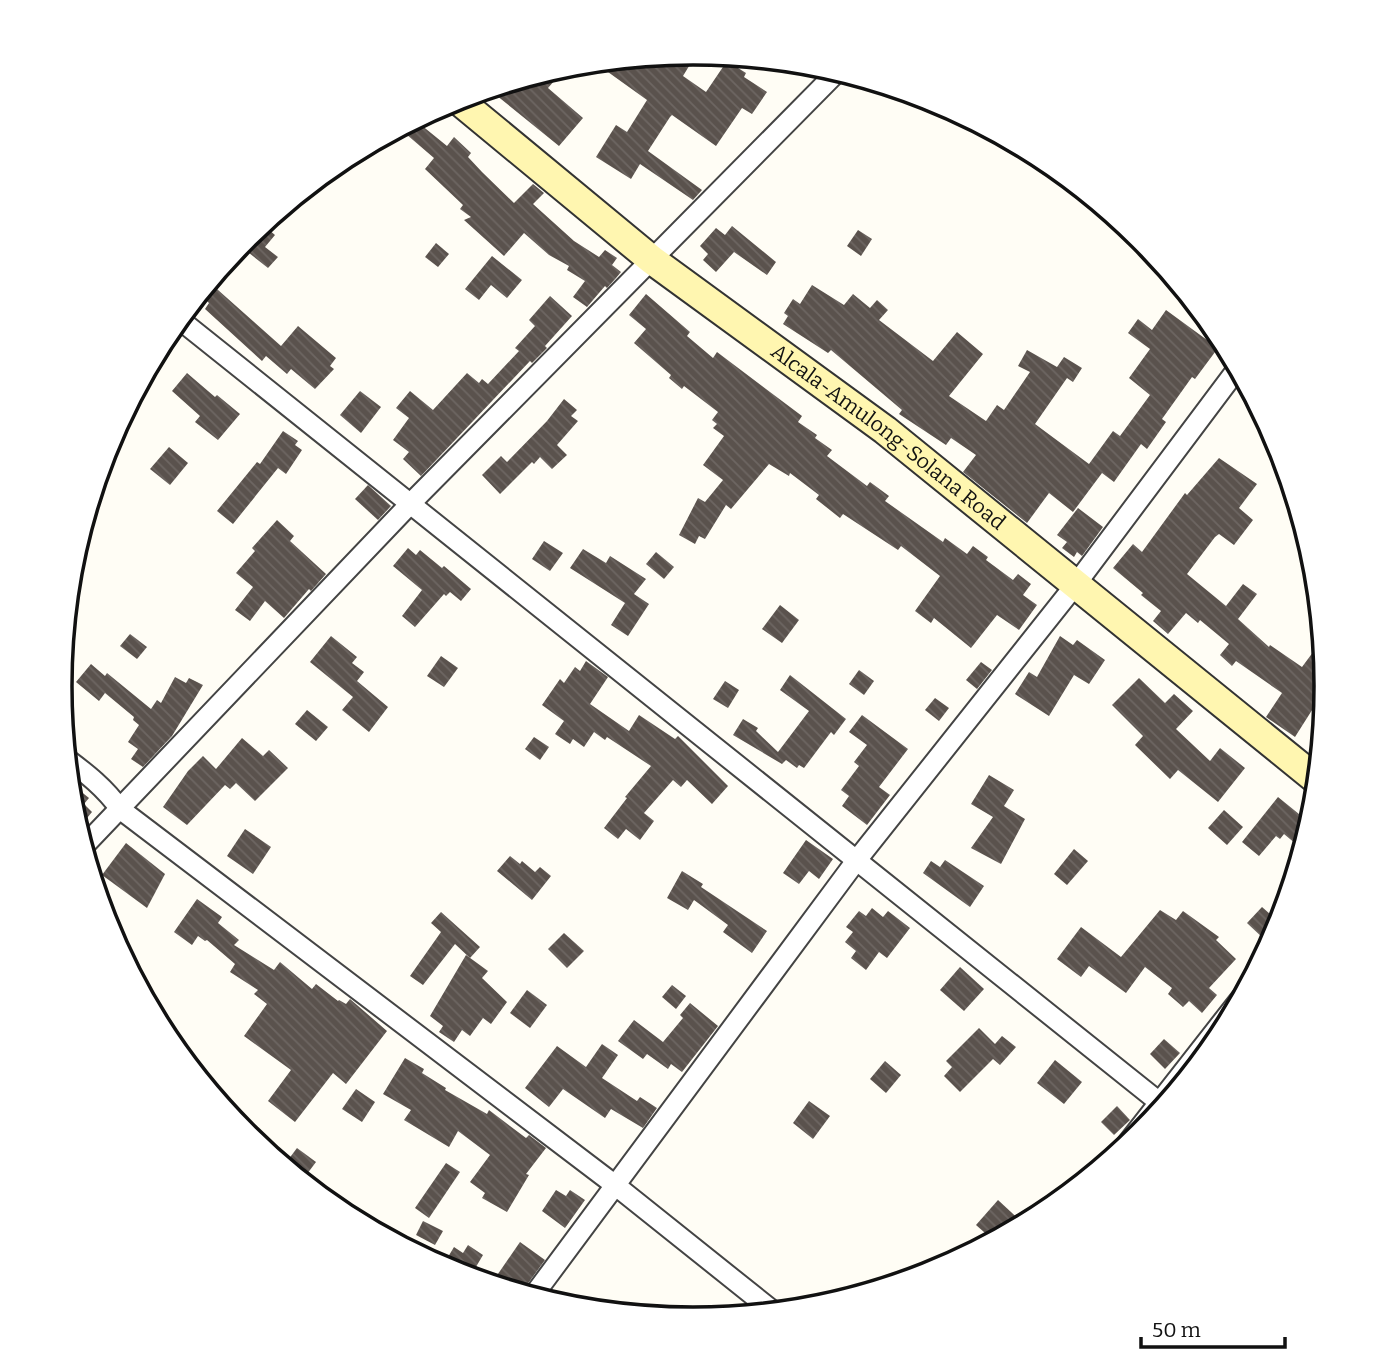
<svg xmlns="http://www.w3.org/2000/svg" width="1386" height="1372" font-family="Bitter,serif">
<style>
.building{fill:url(#building-back-hatch)}
.lines{fill:none;stroke-linecap:round;stroke-linejoin:round}
.street-casing{stroke:#444;stroke-width:23}
.secondary-casing{stroke:#333;stroke-width:32}
.street{stroke:#fff;stroke-width:19}
.secondary{stroke:#fff6b0;stroke-width:28}
.labels{text-anchor:middle;stroke-width:7;stroke-linejoin:round;paint-order:stroke}
.street-label{font-size:21px;fill:#111;stroke:#fff}
.rim{fill:none;stroke:#111;stroke-width:3.5}
</style>
<defs>
<pattern id="building-back-hatch" width="6" height="6" patternUnits="userSpaceOnUse" patternTransform="scale(1.75)"><rect width="6" height="6" fill="#5a524d"/><path d="M-1 5l2 2M0 0l6 6M5-1l2 2" fill="none" stroke="#6d6662"/></pattern>
</defs>
<rect width="100%" height="100%" fill="#fffdf5"/>
<!-- building -->
<g class="building">
<polygon points="697,53 683,76 706,92 727,61 746,73 744,77 767,92 752,114 742,108 716,146 672,115 670,117 648,151 702,190 693,200 640,164 631,179 596,157 616,125 627,132 647,100 594,62"/>
<polygon points="568,65 548,88 583,118 559,146 496,95 506,84"/>
<polygon points="415,120 447,146 454,137 471,153 468,157 482,172 514,203 533,184 544,193 533,204 574,241 599,257 605,250 617,258 612,265 621,272 616,278 607,288 605,286 587,307 573,297 585,281 567,270 569,266 549,255 524,233 504,256 464,220 471,217 460,209 463,205 425,169 434,158 399,128"/>
<polygon points="262,224 275,235 265,247 278,257 268,268 239,245"/>
<polygon points="732,226 776,262 767,275 734,252 716,272 703,260 708,254 700,246 716,228 725,235"/>
<polygon points="858,230 872,239 861,256 847,246"/>
<polygon points="436,243 449,254 438,267 425,257"/>
<polygon points="492,256 522,280 507,298 491,285 479,300 465,289"/>
<polygon points="209,282 281,346 298,326 336,358 330,366 334,369 315,389 291,369 287,374 266,356 262,361 205,309 209,303 199,294"/>
<polygon points="812,285 844,305 853,294 870,308 877,300 888,310 879,320 933,361 957,332 983,354 949,396 986,421 997,405 1004,410 1030,372 1018,366 1027,350 1057,367 1064,357 1082,368 1073,382 1067,378 1035,424 1089,464 1113,431 1120,436 1150,395 1129,378 1150,349 1128,333 1138,319 1152,330 1166,310 1218,348 1195,379 1192,377 1162,419 1166,422 1147,449 1141,444 1114,482 1102,473 1073,512 1049,493 1027,523 963,472 976,455 951,438 946,445 899,414 902,410 831,350 828,353 783,324 788,316 784,313 793,299 800,304"/>
<polygon points="646,294 690,332 687,336 713,358 717,352 802,416 798,422 817,435 815,438 832,450 827,456 867,486 870,482 889,496 885,501 943,542 945,538 967,554 973,546 988,557 986,560 1013,580 1018,574 1031,584 1023,595 1037,605 1019,630 997,615 971,648 934,618 931,623 915,611 940,576 901,546 898,550 843,514 840,518 816,499 819,495 790,473 789,476 769,464 731,509 726,505 705,539 699,536 695,544 679,535 698,498 705,502 723,480 703,465 724,436 713,428 717,424 712,420 718,412 684,386 682,389 669,378 671,375 634,343 646,329 629,315"/>
<polygon points="550,296 572,316 545,346 547,348 532,363 530,361 421,476 403,459 409,452 393,440 409,418 396,408 410,391 433,410 467,373 479,383 482,379 488,384 519,351 515,348 535,326 529,320"/>
<polygon points="187,373 215,397 217,395 240,414 218,440 195,422 200,416 172,391"/>
<polygon points="360,391 381,407 361,433 340,415"/>
<polygon points="564,399 577,410 571,416 578,421 557,445 567,455 552,469 540,457 534,464 532,462 500,494 482,475 501,456 507,462 547,421"/>
<polygon points="283,431 298,441 295,445 302,450 286,474 278,468 233,524 217,511 257,462 260,464"/>
<polygon points="169,447 188,463 170,485 150,469"/>
<polygon points="1219,458 1257,484 1239,508 1253,520 1234,545 1219,534 1215,537 1187,574 1226,606 1243,584 1257,594 1238,619 1269,647 1270,645 1302,667 1322,640 1326,688 1295,737 1266,717 1282,693 1236,661 1232,666 1220,655 1229,644 1200,620 1198,623 1186,613 1168,634 1153,621 1161,611 1141,595 1143,593 1113,568 1133,544 1142,552 1185,493 1187,495"/>
<polygon points="368,485 391,506 378,520 355,499"/>
<polygon points="1078,508 1103,527 1082,556 1077,552 1074,557 1062,548 1067,542 1057,535"/>
<polygon points="277,520 294,536 290,541 326,574 311,591 309,589 284,618 265,601 250,621 235,610 253,587 236,573 255,551 252,548"/>
<polygon points="544,541 563,553 550,571 532,559"/>
<polygon points="408,548 416,555 420,550 442,568 444,566 471,589 461,601 450,592 446,596 444,594 415,627 402,616 422,590 393,566"/>
<polygon points="583,549 606,563 610,556 646,579 634,594 649,604 628,636 611,625 625,603 570,568"/>
<polygon points="656,552 674,567 664,579 646,564"/>
<polygon points="780,605 799,620 782,643 762,629"/>
<polygon points="130,634 147,647 137,659 120,646"/>
<polygon points="331,636 357,657 352,663 364,672 357,681 388,707 369,732 342,710 353,697 310,662"/>
<polygon points="1060,636 1073,645 1077,640 1105,660 1089,684 1074,675 1049,716 1015,694 1029,672 1037,677"/>
<polygon points="441,656 458,668 444,687 427,676"/>
<polygon points="586,661 608,677 590,704 629,731 639,715 675,739 678,736 728,786 712,804 687,780 681,787 673,780 644,813 654,821 640,840 626,829 618,839 604,828 627,798 625,797 651,766 607,737 605,740 594,732 584,747 573,739 570,744 555,734 564,721 542,705 560,679 564,683 575,667 580,671"/>
<polygon points="981,662 992,670 977,689 966,680"/>
<polygon points="91,664 105,676 107,673 151,709 157,700 161,703 175,677 186,683 189,678 203,685 172,736 143,767 131,759 138,749 128,742 139,725 133,720 134,717 105,693 99,701 76,682"/>
<polygon points="859,670 874,681 864,695 849,684"/>
<polygon points="790,675 846,719 834,735 831,732 804,768 799,765 797,768 786,760 782,764 733,735 743,719 758,728 756,731 778,752 809,711 780,690"/>
<polygon points="1139,678 1165,703 1174,694 1193,711 1176,729 1210,761 1220,748 1245,768 1218,802 1178,770 1170,779 1135,745 1143,736 1112,705"/>
<polygon points="725,681 739,690 728,708 713,699"/>
<polygon points="935,698 949,708 939,721 925,710"/>
<polygon points="307,710 328,727 316,741 295,724"/>
<polygon points="862,715 908,749 879,787 890,795 867,825 842,806 849,796 841,790 859,766 854,762 867,745 849,732"/>
<polygon points="534,737 549,747 540,760 525,749"/>
<polygon points="242,738 263,756 269,750 288,768 255,801 236,783 230,789 225,785 187,825 163,807 188,771 203,756 216,769"/>
<polygon points="989,775 1014,790 1004,806 1025,819 1001,864 971,848 993,817 971,804"/>
<polygon points="69,782 89,798 84,804 92,812 78,829 72,809"/>
<polygon points="1278,797 1310,823 1302,849 1284,834 1280,839 1276,836 1259,856 1242,842"/>
<polygon points="1224,810 1243,827 1227,845 1208,828"/>
<polygon points="245,829 271,847 253,874 227,856"/>
<polygon points="806,840 833,859 819,879 809,871 799,884 783,873"/>
<polygon points="126,843 165,874 147,908 102,875"/>
<polygon points="1074,849 1088,861 1067,885 1054,874"/>
<polygon points="510,856 520,864 522,861 535,872 540,867 551,876 532,900 497,871"/>
<polygon points="945,860 984,886 970,907 923,873 931,861 940,867"/>
<polygon points="682,871 703,884 701,887 767,931 752,953 723,932 728,925 694,900 688,910 667,898"/>
<polygon points="197,899 222,917 218,923 239,940 234,945 274,970 280,962 312,989 316,984 338,1001 339,1000 346,1004 350,999 387,1031 346,1084 333,1073 295,1122 268,1101 291,1070 244,1036 267,1004 254,994 258,990 230,972 235,964 207,940 205,941 198,936 192,945 174,932"/>
<polygon points="1262,907 1279,922 1264,939 1247,923"/>
<polygon points="872,908 883,917 888,911 910,928 887,958 879,952 866,970 851,958 856,951 845,942 853,932 846,927 859,911 866,916"/>
<polygon points="1160,910 1176,920 1183,911 1219,937 1216,940 1236,959 1209,988 1217,995 1202,1013 1189,1001 1183,1007 1168,994 1172,988 1145,967 1126,993 1089,966 1081,977 1057,959 1081,927 1121,957"/>
<polygon points="441,912 480,947 470,958 455,944 423,985 410,976 441,932 431,923"/>
<polygon points="564,933 584,951 567,968 548,949"/>
<polygon points="466,955 488,971 482,978 507,1002 491,1024 483,1018 470,1036 462,1030 454,1042 439,1032 443,1026 430,1016"/>
<polygon points="960,967 984,989 964,1011 940,990"/>
<polygon points="672,985 686,996 676,1009 662,997"/>
<polygon points="527,990 547,1005 530,1028 510,1013"/>
<polygon points="690,1003 718,1026 682,1072 671,1064 668,1069 647,1054 643,1059 618,1041 634,1020 663,1042 683,1018 680,1015"/>
<polygon points="979,1028 995,1044 1002,1036 1016,1047 1000,1065 993,1059 960,1092 944,1076 952,1067 946,1061"/>
<polygon points="1164,1039 1180,1053 1165,1069 1150,1054"/>
<polygon points="602,1044 618,1055 602,1078 637,1101 640,1097 657,1108 643,1128 611,1109 605,1118 563,1089 549,1107 525,1088 557,1046 586,1067"/>
<polygon points="405,1058 424,1069 422,1073 446,1088 445,1090 487,1114 489,1110 526,1138 529,1135 546,1148 526,1174 529,1175 507,1212 482,1198 485,1193 470,1182 490,1155 458,1131 449,1147 404,1120 411,1110 383,1094"/>
<polygon points="1055,1060 1082,1082 1064,1104 1037,1083"/>
<polygon points="885,1061 901,1075 886,1093 870,1079"/>
<polygon points="356,1089 375,1102 362,1122 342,1109"/>
<polygon points="809,1101 830,1116 813,1139 793,1123"/>
<polygon points="1117,1106 1130,1120 1114,1135 1101,1122"/>
<polygon points="297,1148 316,1162 304,1178 285,1164"/>
<polygon points="446,1163 460,1172 429,1218 415,1208"/>
<polygon points="556,1190 566,1196 570,1190 585,1200 565,1228 542,1211"/>
<polygon points="998,1200 1024,1224 993,1240 976,1225"/>
<polygon points="423,1221 443,1231 435,1245 416,1235"/>
<polygon points="520,1242 545,1260 521,1293 491,1284"/>
<polygon points="468,1245 483,1255 470,1277 442,1267 454,1247 463,1253"/>
</g>
<g class="lines">
<defs>
<g id="street">
<polyline points="179,319 1164,1106"/>
<path d="M67,759C87,774 105,788 120,809L615,1185L774,1312"/>
<polyline points="83,847 411,503 838,71"/>
<polyline points="1122,1150 1241,998"/>
<polyline points="533,1296 856,861 1076,584 1238,368"/>
</g>
<g id="secondary">
<path id="s1" d="M457,99L652,260L885,430L1317,780"/>
</g>
</defs>
<!-- street casing -->
<use href="#street" class="street-casing"/>
<!-- secondary casing -->
<use href="#secondary" class="secondary-casing"/>
<!-- street -->
<use href="#street" class="street"/>
<!-- secondary -->
<use href="#secondary" class="secondary"/>
</g>
<g class="labels">
<!-- street labels -->
<g class="street-label">
<text dy="7" stroke="none"><textPath href="#s1" startOffset="548">Alcala-Amulong-Solana Road</textPath></text>
</g>
</g>
<!-- crop -->
<path d="M0 0H1386V1372H0ZM72 686a621 621 0 1 1 1242 0a621 621 0 1 1-1242 0Z" fill="#fff" fill-rule="evenodd"/>
<path class="rim" d="M72 686a621 621 0 1 1 1242 0a621 621 0 1 1-1242 0Z"/>
<!-- scale -->
<path d="M1141 1337v10h144v-10" fill="none" stroke="#111111" stroke-width="3.5"/>
<text x="1152" y="1337" font-size="21" fill="#111111" stroke="#ffffff" stroke-width="5" paint-order="stroke">50 m</text>
</svg>
